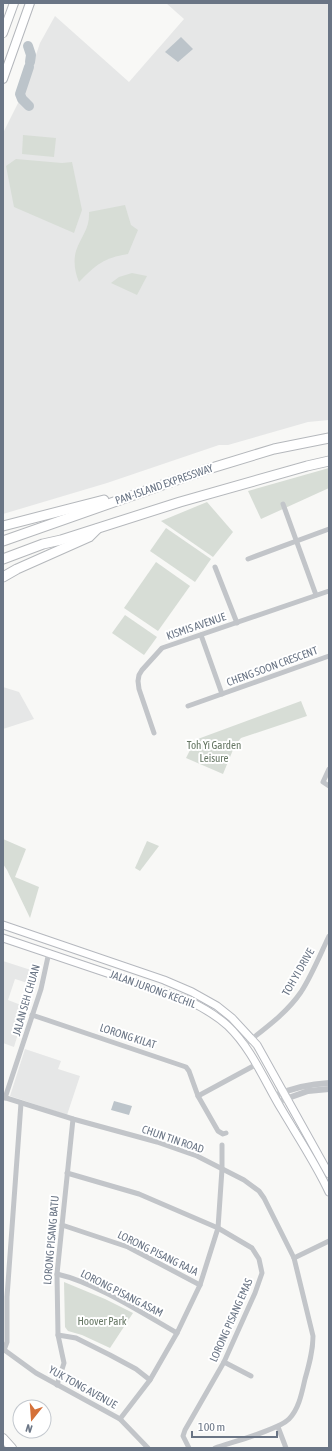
<svg xmlns="http://www.w3.org/2000/svg" width="332" height="1451" font-family="'Asap Condensed',sans-serif">
<style>
.built{fill:#e6e7e7}
.green{fill:#d7ddd6}
.water{fill:#bcc4ca}
.lines{fill:none;stroke-linecap:round;stroke-linejoin:round}
.river{stroke:#bcc4ca;stroke-width:10}
.secondary-casing{stroke:#b5b8be;stroke-width:9}
.primary-casing{stroke:#b4b7bc;stroke-width:10}
.trunk-casing{stroke:#b5b8bc;stroke-width:10}
.motorway-casing{stroke:#b5b8bc;stroke-width:11}
.minor{stroke:#c2c5c9;stroke-width:5}
.tertiary{stroke:#c2c5c9;stroke-width:6}
.secondary{stroke:#fff;stroke-width:7}
.primary{stroke:#fff;stroke-width:8}
.trunk{stroke:#fff;stroke-width:8}
.motorway{stroke:#fff;stroke-width:9}
.labels{text-anchor:middle;stroke-width:4;stroke-linejoin:round;paint-order:stroke}
.street-label{font-size:11px;fill:#6a7585;stroke:#fff}
.park-label{font-size:11px;fill:#667764;stroke:#fff}
</style>
<rect width="100%" height="100%" fill="#f8f8f6"/>
<!-- built -->
<g class="built">
<polygon points="166,3 329,3 329,420 308,422 228,445 219,445 107,483 3,514 3,133 24,91 40,43 55,16 129,82 184,19"/>
<polygon points="3,687 19,692 34,719 3,729"/>
<polygon points="3,961 34,971 37,976 34,985 15,979 8,1000 26,1007 14,1047 3,1043"/>
<polygon points="25,1049 61,1061 58,1069 80,1076 67,1115 10,1096"/>
</g>
<!-- green -->
<g class="green">
<polygon points="23,135 56,138 54,157 22,154"/>
<polygon points="16,159 62,163 72,162 82,210 74,233 14,207 6,166"/>
<path d="M125,205L131,225L138,230L128,254C103,258 96,265 79,282C75,273 73,261 76,251C81,236 90,229 89,212Z"/>
<polygon points="132,273 147,276 137,295 111,283 119,277"/>
<polygon points="329,468 329,488 261,519 248,491"/>
<polygon points="207,502 233,532 213,557 161,521"/>
<polygon points="166,528 211,559 195,582 150,551"/>
<polygon points="156,562 190,586 158,631 124,608"/>
<polygon points="125,615 157,637 144,655 112,633"/>
<polygon points="301,701 307,716 241,738 235,745 223,774 186,758 195,740"/>
<polygon points="3,839 26,849 15,877 39,887 30,918 7,870 3,864"/>
<polygon points="147,841 159,846 140,871 135,868"/>
<polygon points="64,1282 105,1299 133,1313 110,1348 82,1335 68,1331 65,1327"/>
</g>
<!-- water -->
<g class="water">
<polygon points="181,37 193,49 178,62 165,52"/>
<polygon points="114,1101 132,1106 129,1115 111,1110"/>
</g>
<g class="lines">
<!-- river -->
<g class="river">
<polyline points="28,46 31,55 30,62"/>
<polyline points="29,106 22,99 20,94 29,67"/>
</g>
<defs>
<g id="secondary">
<polyline points="3,925 164,980 192,992 217,1006 232,1018 257,1045 329,1174"/>
<path d="M3,938L187,1000C202,1007 216,1015 228,1026C252,1049 265,1082 282,1110C298,1137 316,1164 329,1192"/>
</g>
<g id="primary">
<polyline points="3,33 14,3"/>
<polyline points="3,79 30,3"/>
</g>
<polyline id="trunk" points="3,1438 12,1448"/>
<g id="motorway">
<polyline points="3,526 104,500"/>
<polyline points="3,541 205,470 274,449 329,438"/>
<polyline points="3,559 43,544 61,540 180,502 307,466 329,461"/>
<polyline points="3,577 17,569 89,537 97,529"/>
</g>
</defs>
<!-- secondary casing -->
<use href="#secondary" class="secondary-casing"/>
<!-- primary casing -->
<use href="#primary" class="primary-casing"/>
<!-- trunk casing -->
<use href="#trunk" class="trunk-casing"/>
<!-- motorway casing -->
<use href="#motorway" class="motorway-casing"/>
<!-- minor -->
<g class="minor">
<polyline points="283,504 316,595"/>
<polyline points="248,559 329,529"/>
<polyline points="215,567 237,623"/>
<polyline points="201,635 222,694"/>
<polyline points="188,706 329,656"/>
<polyline points="154,733 139,689 138,681 139,675 142,670 162,648 329,591"/>
<polyline points="329,769 323,782 329,786"/>
<polyline points="32,1015 186,1067 189,1071 198,1096 218,1131 223,1134 226,1133"/>
<path d="M244,1045C264,1029 286,1014 301,992C312,975 320,955 329,936"/>
<polyline points="198,1096 257,1064"/>
<path d="M3,1097L73,1119L157,1142L197,1156L244,1180L259,1191L264,1198L294,1258L313,1336C313,1351 309,1365 305,1379C302,1392 299,1409 289,1419C278,1430 232,1442 215,1448"/>
<polyline points="5,1098 41,989 49,952"/>
<polyline points="67,1173 139,1194 218,1228 252,1248 259,1259 262,1273 255,1293 224,1362 185,1430 183,1436 189,1448"/>
<polyline points="62,1225 128,1247 200,1285"/>
<polyline points="294,1258 329,1241"/>
<path d="M57,1274C96,1283 142,1313 177,1333"/>
<polyline points="58,1335 76,1338 110,1355 136,1369 150,1380"/>
<polyline points="3,1349 36,1373 120,1419 148,1448"/>
<polyline points="4,1350 7,1342 7,1297 21,1103"/>
<polyline points="224,1362 251,1376"/>
<polyline points="57,1385 64,1363 58,1335 57,1274 73,1119"/>
<polyline points="120,1419 150,1380 177,1333 200,1285 218,1228 222,1169 222,1145"/>
<polyline points="278,1427 286,1448"/>
</g>
<!-- tertiary -->
<g class="tertiary">
<path d="M274,1096C292,1088 309,1084 329,1083"/>
<polyline points="277,1102 308,1091 329,1089"/>
</g>
<!-- secondary -->
<use href="#secondary" class="secondary"/>
<!-- primary -->
<use href="#primary" class="primary"/>
<!-- trunk -->
<use href="#trunk" class="trunk"/>
<!-- motorway -->
<use href="#motorway" class="motorway"/>
</g>
<g class="labels">
<!-- street labels -->
<g class="street-label">
<text transform="translate(164 484) rotate(-19)" y="4">PAN-ISLAND EXPRESSWAY</text>
<text transform="translate(196 626) rotate(-19)" y="4">KISMIS AVENUE</text>
<text transform="translate(272 666) rotate(-20)" y="4">CHENG SOON CRESCENT</text>
<text transform="translate(298 972) rotate(-60)" y="4">TOH YI DRIVE</text>
<text transform="translate(153 989) rotate(20)" y="4">JALAN JURONG KECHIL</text>
<text transform="translate(26 1000) rotate(-74)" y="4">JALAN SEH CHUAN</text>
<text transform="translate(128 1036) rotate(18)" y="4">LORONG KILAT</text>
<text transform="translate(173 1139) rotate(19)" y="4">CHUN TIN ROAD</text>
<text transform="translate(51 1240) rotate(-85)" y="4">LORONG PISANG BATU</text>
<text transform="translate(158 1253) rotate(26)" y="4">LORONG PISANG RAJA</text>
<text transform="translate(122 1293) rotate(27)" y="4">LORONG PISANG ASAM</text>
<text transform="translate(231 1320) rotate(-66)" y="4">LORONG PISANG EMAS</text>
<text transform="translate(83 1387) rotate(29)" y="4">YUK TONG AVENUE</text>
</g>
<!-- park labels -->
<g class="park-label">
<text x="214" y="749">Toh Yi Garden<tspan x="214" dy="13">Leisure</tspan></text>
<text x="102" y="1325">Hoover Park</text>
</g>
</g>
<!-- border -->
<rect width="332" height="1451" fill="none" stroke="#6a7585" stroke-width="8"/>
<!-- north arrow -->
<g transform="translate(32 1419) rotate(197)"><circle r="19" fill="#ffffff" stroke="#c3c8ce"/>
<path d="M0-3L7 15L0 10L-7 15Z" fill="#d57139"/>
<text y="-6" font-size="11" font-weight="bold" text-anchor="middle" fill="#6a7585">N</text>
</g>
<!-- scale -->
<path d="M192 1431v6h85v-6" fill="none" stroke="#6a7585" stroke-width="2"/>
<text x="198" y="1431" font-size="12" fill="#6a7585" stroke="#ffffff" stroke-width="3" paint-order="stroke">100 m</text>
</svg>
